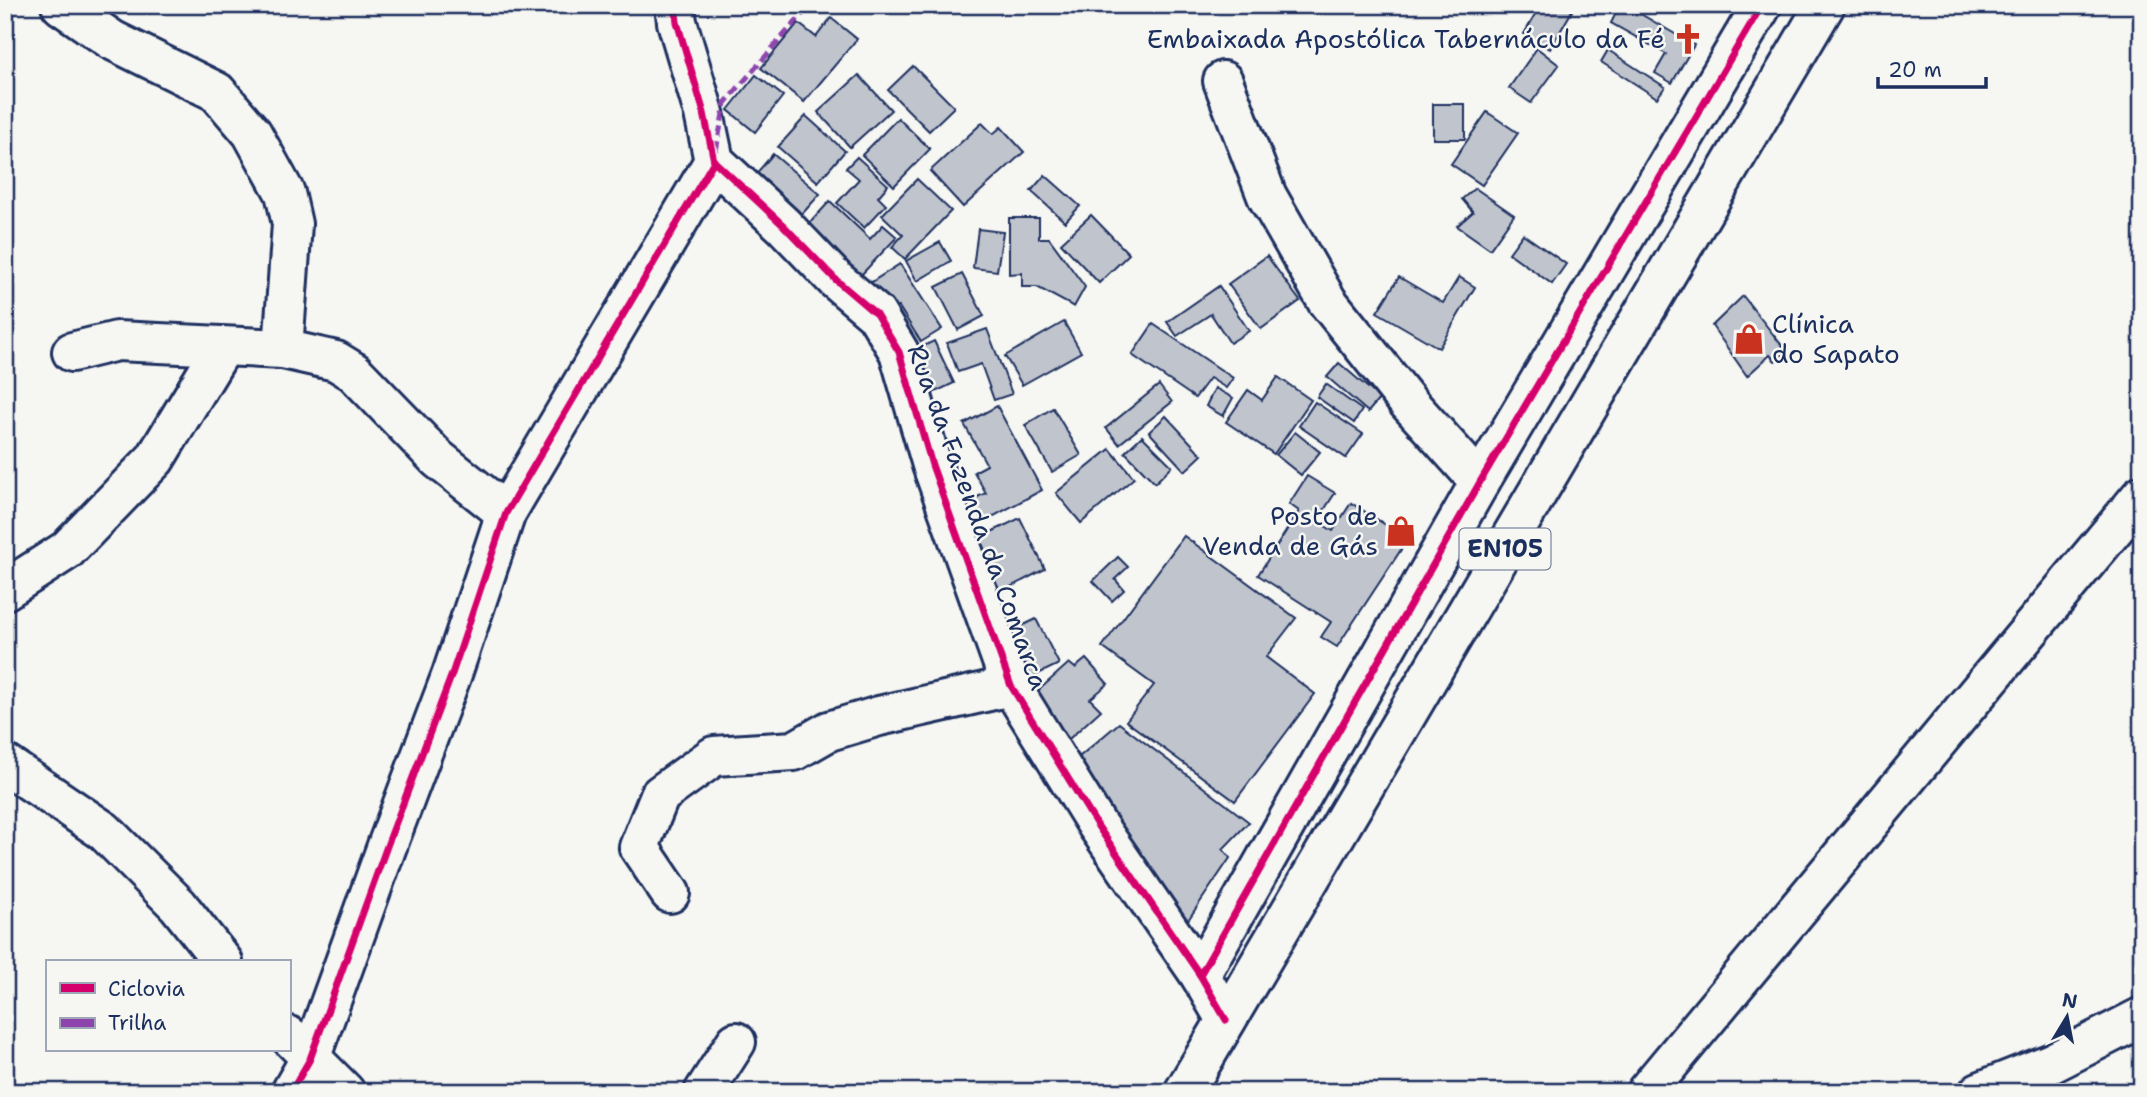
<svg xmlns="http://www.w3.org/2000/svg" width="2147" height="1097" font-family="'Shantell Sans',sans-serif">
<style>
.building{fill:#c0c4cd;stroke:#1b2f5e;stroke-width:2}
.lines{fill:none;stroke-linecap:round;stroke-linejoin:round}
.minor-casing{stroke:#1b2f5e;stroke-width:44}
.major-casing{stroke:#1b2f5e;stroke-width:44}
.minor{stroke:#f6f6f2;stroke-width:38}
.major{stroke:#f6f6f2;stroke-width:38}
.quiet{stroke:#8e44ad;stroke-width:5;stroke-dasharray:10 5;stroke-linecap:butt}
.cycleway-casing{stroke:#f6f6f2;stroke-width:11}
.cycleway{stroke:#d6006c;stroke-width:7}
.labels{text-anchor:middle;stroke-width:5;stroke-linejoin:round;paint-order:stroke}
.shield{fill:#f6f6f2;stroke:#5d6b8a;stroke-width:2}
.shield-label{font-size:24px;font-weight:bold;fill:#1b2f5e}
.poi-label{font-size:26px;fill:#1b2f5e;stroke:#f6f6f2;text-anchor:end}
.street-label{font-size:26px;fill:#1b2f5e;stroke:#f6f6f2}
</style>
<rect width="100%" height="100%" fill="#f6f6f2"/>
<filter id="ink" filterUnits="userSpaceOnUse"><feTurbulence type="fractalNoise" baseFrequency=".0143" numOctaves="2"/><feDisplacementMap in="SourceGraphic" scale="14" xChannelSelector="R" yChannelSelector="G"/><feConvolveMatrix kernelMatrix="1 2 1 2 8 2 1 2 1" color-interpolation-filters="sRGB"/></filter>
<g filter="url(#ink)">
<!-- building -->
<g class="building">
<polygon points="1541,5 1563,5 1572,11 1550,49 1524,34"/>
<polygon points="1620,5 1625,5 1694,45 1672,83 1655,73 1666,54 1611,23"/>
<polygon points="831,18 857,39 804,102 761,68 798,23 816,37"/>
<polygon points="1537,48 1559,65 1531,103 1509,88"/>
<polygon points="1608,50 1665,87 1657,98 1601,62"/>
<polygon points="913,66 954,107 929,131 888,90"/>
<polygon points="756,75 783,96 755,132 728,110"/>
<polygon points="859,75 891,110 850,147 818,112"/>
<rect x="1433" y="104" width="32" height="35"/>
<polygon points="1487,112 1518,133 1482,185 1451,164"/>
<polygon points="806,116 845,151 818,182 778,147"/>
<polygon points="898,118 930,149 894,186 862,155"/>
<polygon points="982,123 993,134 1001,127 1024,152 963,207 930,171"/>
<polygon points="773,154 820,194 802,214 755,175"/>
<polygon points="857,157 888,185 878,197 886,205 864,228 837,203 859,179 846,168"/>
<polygon points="1045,175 1080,206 1065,222 1031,191"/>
<polygon points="917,179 951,211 905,259 892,247 903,235 882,215"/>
<polygon points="1475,188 1514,215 1490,249 1457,226 1473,212 1462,199"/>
<polygon points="830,201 870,239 883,225 897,237 860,276 807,226"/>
<polygon points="1091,215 1129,254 1099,283 1061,243"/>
<polygon points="1009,218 1039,218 1039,238 1049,238 1085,287 1074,307 1037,287 1022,287 1022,273 1009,274"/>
<polygon points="978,229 1003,232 997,271 973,268"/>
<polygon points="1523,234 1566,264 1552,284 1509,253"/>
<polygon points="940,242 951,261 917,281 906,261"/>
<polygon points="1267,256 1300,301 1261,329 1228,284"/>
<polygon points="900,264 942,329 921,342 899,307 891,309 867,285"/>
<polygon points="962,274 984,316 958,330 936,287"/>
<polygon points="1399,277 1443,303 1459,277 1475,287 1439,348 1377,312"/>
<polygon points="1219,286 1249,331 1230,343 1211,314 1177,336 1167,322"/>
<polygon points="1743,296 1787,352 1775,361 1770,355 1747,376 1712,326"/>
<polygon points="1064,322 1081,352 1022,385 1005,356"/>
<polygon points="1153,324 1233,378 1226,388 1210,378 1195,398 1132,355"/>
<polygon points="987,329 1012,394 994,400 981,364 958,372 947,343"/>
<polygon points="934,341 954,383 929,395 909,353"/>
<polygon points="1339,363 1380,398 1368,412 1327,377"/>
<polygon points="1278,377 1311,400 1274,454 1226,422 1248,390 1262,400"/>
<polygon points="1326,384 1362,410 1354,423 1317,397"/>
<polygon points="1159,385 1172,402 1119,444 1106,428"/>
<polygon points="1215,388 1233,398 1223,416 1206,406"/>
<polygon points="1315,402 1363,434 1346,458 1299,426"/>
<polygon points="997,406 1042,490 983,522 971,500 986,493 974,472 987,465 964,424"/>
<polygon points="1053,408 1081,455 1052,472 1025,425"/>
<polygon points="1166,416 1202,455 1185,471 1149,432"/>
<polygon points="1295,432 1320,452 1301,475 1276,455"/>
<polygon points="1142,436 1172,466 1155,483 1125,452"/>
<polygon points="1110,449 1134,478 1081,523 1056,493"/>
<polygon points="1307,476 1335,493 1317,521 1333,531 1351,503 1408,539 1337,647 1321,637 1331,622 1258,575 1299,511 1289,504"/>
<polygon points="1020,518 1045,569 1001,592 975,540"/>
<polygon points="1184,536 1296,618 1266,657 1315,694 1235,801 1126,721 1154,685 1102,647"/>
<polygon points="1118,557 1128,567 1115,579 1124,590 1112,601 1093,581"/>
<polygon points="1036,619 1059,664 1030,678 1007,633"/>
<polygon points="1086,659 1108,684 1090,699 1101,710 1069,739 1031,697 1069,663 1075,668"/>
<polygon points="1119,723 1249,822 1223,849 1230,858 1184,926 1079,757"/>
</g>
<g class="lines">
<defs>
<g id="minor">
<polyline points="61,5 112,40 217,92 252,133 285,193 292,224 283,349"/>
<polyline points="675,5 677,22 704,113 714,161 783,225 836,280 876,314 899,352 932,465 1011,686 1097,825 1200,975 1226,1020"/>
<polyline points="1223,81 1267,196 1327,301 1407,401 1480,482"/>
<polyline points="72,352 117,341 283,349 336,361 354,372 438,459 506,513"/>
<polyline points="5,590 67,550 155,459 223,347"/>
<polyline points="5,764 104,831 178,905 223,962"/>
<polyline points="670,893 639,847 660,795 714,756 794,751 829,731 879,716 1011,686"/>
<polyline points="1200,975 1480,482 1762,5"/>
<polyline points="289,1036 345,1092"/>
<polyline points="291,1092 310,1059 387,846 452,674 506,513 714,161"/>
<polyline points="704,1092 736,1042"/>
<polyline points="1646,1092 2142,495"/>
<polyline points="1979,1092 2052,1063 2142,1017"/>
</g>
<polyline id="major" points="1184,1092 1825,5"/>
</defs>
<!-- minor casing -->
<use href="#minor" class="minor-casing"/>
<!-- major casing -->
<use href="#major" class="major-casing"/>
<!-- minor -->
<use href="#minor" class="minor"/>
<!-- major -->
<use href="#major" class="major"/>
<!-- quiet -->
<polyline class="quiet" points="716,151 725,103 810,5"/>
<defs>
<g id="cycleway">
<polyline points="675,5 677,22 704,113 714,161 783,225 836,280 876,314 899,352 932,465 1011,686 1097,825 1200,975 1226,1020"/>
<polyline points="1200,975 1480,482 1762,5"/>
<polyline points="291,1092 310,1059 387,846 452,674 506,513 714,161"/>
</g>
</defs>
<!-- cycleway casing -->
<use href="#cycleway" class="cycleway-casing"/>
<!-- cycleway -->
<use href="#cycleway" class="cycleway"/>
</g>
</g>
<!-- icons -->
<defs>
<symbol id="church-bare" viewBox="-9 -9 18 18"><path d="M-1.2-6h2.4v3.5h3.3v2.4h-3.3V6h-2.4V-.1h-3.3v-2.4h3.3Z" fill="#c8321e" stroke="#f6f6f2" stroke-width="2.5" paint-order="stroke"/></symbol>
<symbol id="shop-bare" viewBox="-9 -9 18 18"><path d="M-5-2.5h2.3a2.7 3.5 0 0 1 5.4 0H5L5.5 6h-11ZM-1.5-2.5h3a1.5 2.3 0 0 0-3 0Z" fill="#c8321e" stroke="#f6f6f2" stroke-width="2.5" paint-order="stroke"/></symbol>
</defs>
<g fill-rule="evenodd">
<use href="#church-bare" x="1666" y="17" width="44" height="44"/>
<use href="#shop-bare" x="1727" y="317" width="44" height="44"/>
<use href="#shop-bare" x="1379" y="509" width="44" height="44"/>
</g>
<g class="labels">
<!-- shield labels -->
<rect class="shield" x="1459.5" y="528.5" width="91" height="41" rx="5"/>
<g class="shield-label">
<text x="1505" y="557">EN105</text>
</g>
<!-- poi labels -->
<g class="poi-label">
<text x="1665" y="48">Embaixada Apostólica Tabernáculo da Fé</text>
<text x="1772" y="333" text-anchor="start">Clínica<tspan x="1772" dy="30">do Sapato</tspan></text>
<text x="1378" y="525">Posto de<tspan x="1378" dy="30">Venda de Gás</tspan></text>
</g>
<!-- street labels -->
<g class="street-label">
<text transform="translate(978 517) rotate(70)" y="9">Rua da Fazenda da Comarca</text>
</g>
</g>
<!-- margin -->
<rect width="2147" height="1097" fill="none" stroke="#f6f6f2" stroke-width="28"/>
<rect x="14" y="14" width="2119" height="1069" fill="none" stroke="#1b2f5e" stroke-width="2.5" filter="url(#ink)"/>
<!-- legend -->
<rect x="46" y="960" width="245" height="91" fill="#f6f6f2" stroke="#9ea6b7" stroke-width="2"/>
<rect x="60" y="983" width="35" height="10" fill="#d6006c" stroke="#9ea6b7" stroke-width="2"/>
<text x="108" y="996" font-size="21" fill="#1b2f5e">Ciclovia</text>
<rect x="60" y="1018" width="35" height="10" fill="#8e44ad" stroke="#9ea6b7" stroke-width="2"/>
<text x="108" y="1030" font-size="21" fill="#1b2f5e">Trilha</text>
<!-- north arrow -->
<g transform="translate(2067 1017) rotate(10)" stroke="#f6f6f2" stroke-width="5" paint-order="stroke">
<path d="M0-5L12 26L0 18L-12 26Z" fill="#1b2f5e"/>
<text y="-10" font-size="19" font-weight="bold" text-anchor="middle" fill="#1b2f5e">N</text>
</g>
<!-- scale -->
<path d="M1878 77v10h108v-10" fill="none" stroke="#1b2f5e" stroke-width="3.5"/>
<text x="1888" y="77" font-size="21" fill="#1b2f5e" stroke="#f6f6f2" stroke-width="5" paint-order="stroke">20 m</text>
</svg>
